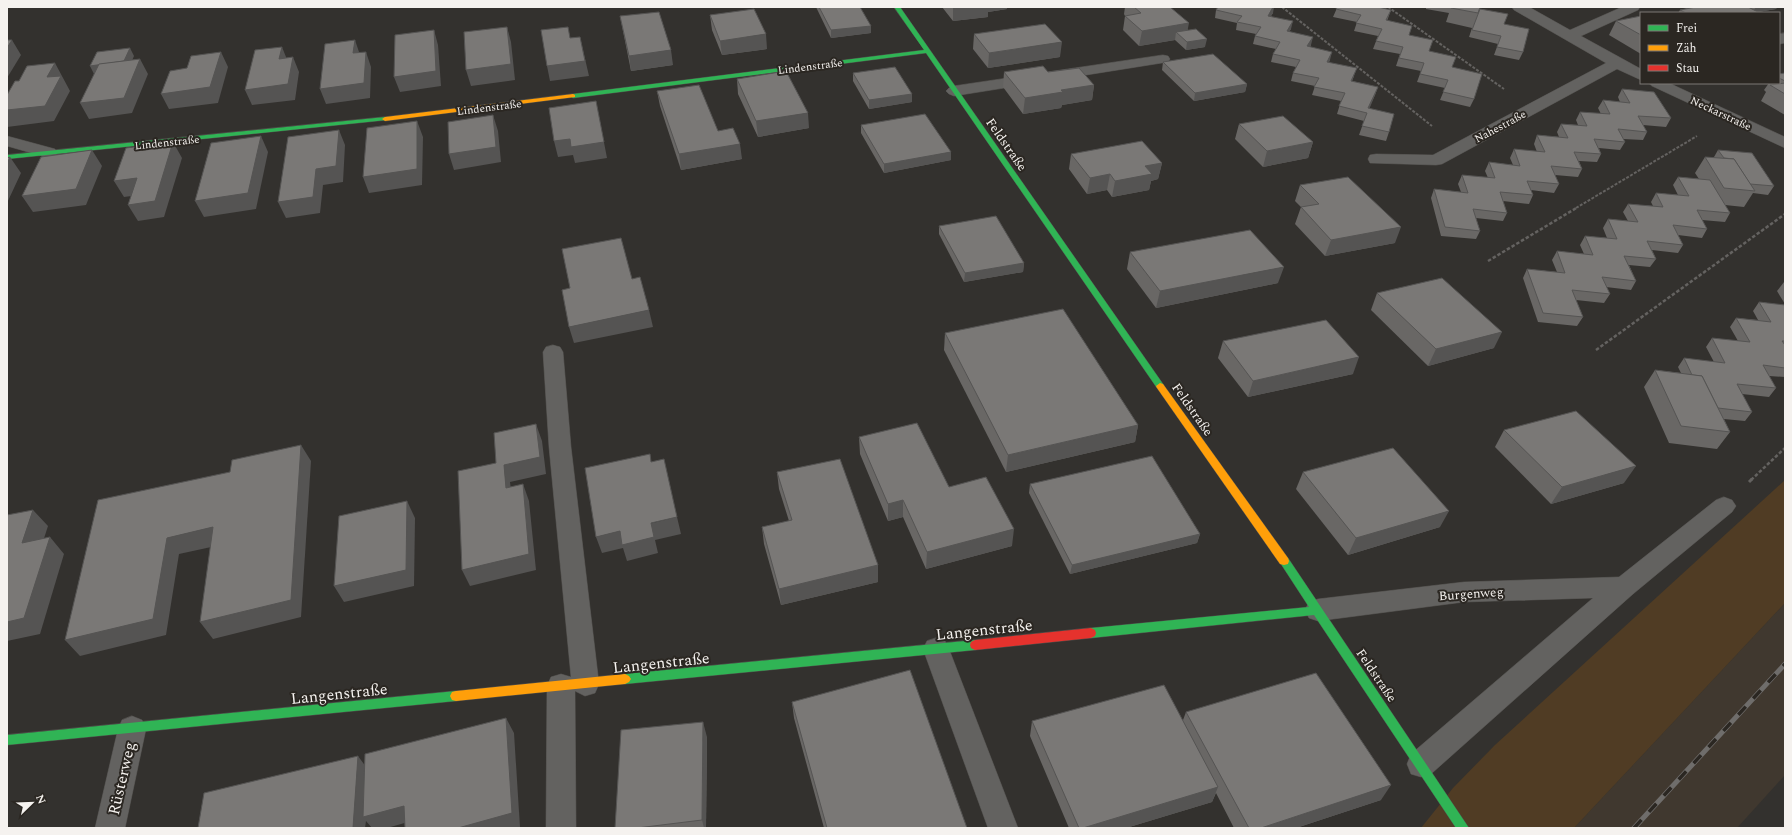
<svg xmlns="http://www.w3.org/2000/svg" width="1792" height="835" font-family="Spectral,serif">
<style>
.built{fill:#40382f}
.green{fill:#503c24}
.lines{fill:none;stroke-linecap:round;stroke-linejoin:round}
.lane-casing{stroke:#4f4d4a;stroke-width:1}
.street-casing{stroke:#4f4d4a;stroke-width:1}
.fast-casing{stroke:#4f4d4a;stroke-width:1}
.slow-casing{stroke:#4f4d4a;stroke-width:1}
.jam-casing{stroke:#4f4d4a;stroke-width:1}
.path-far2{stroke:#646260;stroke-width:2;stroke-dasharray:3 1.5;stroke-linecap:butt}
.path-far1{stroke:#646260;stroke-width:2.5;stroke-dasharray:3.5 2;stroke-linecap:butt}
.path{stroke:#646260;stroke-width:3;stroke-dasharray:5 2.5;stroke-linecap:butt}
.lane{fill:#636260;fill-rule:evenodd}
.street{fill:#636260;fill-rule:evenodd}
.fast{fill:#30b455;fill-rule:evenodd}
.slow{fill:#ff9f0a;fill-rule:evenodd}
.jam{fill:#e5322d;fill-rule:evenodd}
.rail-casing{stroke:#6f6d6b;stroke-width:5}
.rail{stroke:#2b2722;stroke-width:3.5;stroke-dasharray:11;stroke-linecap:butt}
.wall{fill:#696765}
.shaded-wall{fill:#555453}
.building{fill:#7a7876;stroke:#555453}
.labels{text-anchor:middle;stroke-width:4;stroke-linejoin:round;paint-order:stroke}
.far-street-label{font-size:11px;fill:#f5f2ef;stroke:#2b2722}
.street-label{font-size:13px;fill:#f5f2ef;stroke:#2b2722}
.near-street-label{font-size:16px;fill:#f5f2ef;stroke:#2b2722}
</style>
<rect width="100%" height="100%" fill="#33312e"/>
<!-- built -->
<polygon class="built" points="1785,603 1785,775 1737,828 1574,828"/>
<!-- green -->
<polygon class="green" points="1785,480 1785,603 1574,828 1421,828 1453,788 1495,745"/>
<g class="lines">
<defs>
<g id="lane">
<polygon points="1163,55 1168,56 1170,59 1168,62 954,96 949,94 946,91 949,88 954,86"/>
<polygon points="553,345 560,347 563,352 571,447 599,684 595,693 585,696 575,691 576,828 546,828 547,686 551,677 561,674 571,677 549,447 543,352 546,347"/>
<polygon points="1724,497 1732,500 1736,506 1732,512 1633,594 1431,774 1421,777 1411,774 1407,764 1411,754 1593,598 1464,602 1318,621 1309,618 1305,610 1309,602 1318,599 1464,582 1619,577 1716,500"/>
<polygon points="936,638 945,641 949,649 1018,828 988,828 923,649 927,641"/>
</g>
<g id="street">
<polygon points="1512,7 1529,7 1570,30 1622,7 1640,7 1638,10 1581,36 1641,69 1641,80 1617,69 1442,164 1436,165 1370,163 1368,159 1370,155 1376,154 1433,155 1606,63 1514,10"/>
<polygon points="1785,33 1785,43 1779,44 1779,34"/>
<polygon points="1649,83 1669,83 1785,137 1785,148 1652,86"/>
<polygon points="7,136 55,149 57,153 55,157 49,158 7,146"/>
<polygon points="132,716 142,720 146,729 125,828 95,828 118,729 122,720"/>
</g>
<g id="fast">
<polygon points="894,7 900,7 1163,384 1164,386 1163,388 1157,388 926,53 573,98 570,96 573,94 924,50"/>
<polygon points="385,117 387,118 387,120 7,159 7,155"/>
<polygon points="1284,557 1288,558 1469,828 1456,828 1314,615 1091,638 1087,636 1086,633 1087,630 1091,628 1309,607 1279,561 1280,558"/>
<polygon points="975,640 979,642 980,645 979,648 975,650 625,684 621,682 619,679 621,676 625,674"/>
<polygon points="456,691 460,692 462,696 460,700 456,701 7,745 7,735"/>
</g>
<g id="slow">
<polygon points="573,94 575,95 575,97 385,121 382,119 385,117"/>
<polygon points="1160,383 1163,384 1288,558 1289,561 1288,564 1284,565 1280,564 1157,388 1156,386"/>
<polygon points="625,674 629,676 631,679 629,682 625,684 456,701 452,700 450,696 452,692 456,691"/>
</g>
<polygon id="jam" points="1091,628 1095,630 1096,633 1095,636 1091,638 975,650 971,648 970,645 971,642 975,640"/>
</defs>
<!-- lane casing -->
<use href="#lane" class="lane-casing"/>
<!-- street casing -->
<use href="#street" class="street-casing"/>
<!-- fast casing -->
<use href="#fast" class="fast-casing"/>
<!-- slow casing -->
<use href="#slow" class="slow-casing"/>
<!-- jam casing -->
<use href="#jam" class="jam-casing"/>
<!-- path-far2 -->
<g class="path-far2">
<polyline points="1282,7 1432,126"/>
<polyline points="1388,7 1504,89"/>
<polyline points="1576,208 1697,136"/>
</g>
<!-- path-far1 -->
<g class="path-far1">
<polyline points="1488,261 1578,207"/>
<polyline points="1596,350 1785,214"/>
<polyline points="1751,480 1785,448"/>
</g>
<!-- path -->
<polyline class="path" points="1749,482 1752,479"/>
<!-- lane -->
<use href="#lane" class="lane"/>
<!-- street -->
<use href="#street" class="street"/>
<!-- fast -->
<use href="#fast" class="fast"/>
<!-- slow -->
<use href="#slow" class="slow"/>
<!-- jam -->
<use href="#jam" class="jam"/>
<defs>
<polyline id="rail" points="1634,828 1785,664"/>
</defs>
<!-- rail casing -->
<use href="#rail" class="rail-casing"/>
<!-- rail -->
<use href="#rail" class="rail"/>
</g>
<!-- wall -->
<g class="wall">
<polygon points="816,7 860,7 871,33 831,38"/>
<polygon points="942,7 1007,7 1007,9 988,12 988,17 953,21"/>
<polygon points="1125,7 1170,7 1188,30 1205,47 1186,50 1175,40 1139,46 1123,30 1125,16 1124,14"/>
<polygon points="1334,7 1378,7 1391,10 1387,21 1409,35 1429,51 1452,67 1474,99 1470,107 1440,100 1445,88 1417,82 1421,71 1396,66 1400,54 1373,49 1378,36 1354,31 1357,22 1333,17 1337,8"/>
<polygon points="1426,7 1480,7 1480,9 1504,24 1523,52 1519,60 1494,55 1498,44 1469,37 1473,25 1472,28 1446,22 1449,13 1426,9"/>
<polygon points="1687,7 1777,7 1776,9 1758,12 1760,13 1678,13 1680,10 1688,8 1687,8"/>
<polygon points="1216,10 1273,13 1271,16 1291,29 1289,32 1311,45 1310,47 1330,60 1329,62 1354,76 1352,81 1378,87 1375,95 1369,108 1389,132 1386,141 1359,135 1364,121 1337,114 1341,101 1312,95 1315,86 1291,81 1293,73 1296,67 1271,62 1273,54 1276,49 1253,44 1255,36 1256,34 1236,30 1237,23 1215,18"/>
<polygon points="710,15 767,49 722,55 712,30"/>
<polygon points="620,16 673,65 631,71"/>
<polygon points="1641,16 1641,54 1609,35 1616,21"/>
<polygon points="974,34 1060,57 988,68 973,49"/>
<polygon points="1163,62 1247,84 1245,92 1194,101 1162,70"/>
<polygon points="1004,72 1048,72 1094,85 1092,100 1062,105 1061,108 1023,114 1003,87"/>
<polygon points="853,73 912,94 912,102 869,109 853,81"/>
<polygon points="1785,73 1785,115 1761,101 1766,92 1764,90 1769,83 1779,83 1779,74"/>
<polygon points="737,79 809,128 758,137 738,94"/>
<polygon points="1622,89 1671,118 1666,127 1643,125 1647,132 1643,140 1623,139 1625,142 1620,150 1599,148 1601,154 1597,162 1579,161 1582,169 1578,177 1555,175 1559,184 1554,193 1531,190 1533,195 1529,204 1503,201 1507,213 1503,221 1476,218 1480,231 1476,239 1441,236 1431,198 1434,189 1461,192 1458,184 1462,175 1488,178 1485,171 1489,162 1513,165 1510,158 1514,149 1537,152 1534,144 1537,135 1559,137 1557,132 1561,124 1578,125 1576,120 1580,112 1601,114 1598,108 1603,100 1620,102 1618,97"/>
<polygon points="657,91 718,131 742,159 681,170 660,106"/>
<polygon points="1239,124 1313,142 1308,158 1263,167 1235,139"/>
<polygon points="861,125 951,160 884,173 861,133"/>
<polygon points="1718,150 1774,186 1768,195 1753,193 1744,207 1725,205 1730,213 1725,222 1702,220 1707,229 1702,238 1678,235 1683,245 1678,253 1652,250 1656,259 1650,267 1629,265 1636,281 1631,290 1606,287 1610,294 1604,303 1576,300 1583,317 1577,326 1538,322 1523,278 1527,269 1557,272 1552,260 1557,251 1584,254 1580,245 1585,236 1607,238 1603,228 1608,219 1628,221 1623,212 1628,204 1653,206 1651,202 1656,193 1678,195 1673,185 1678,177 1699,179 1695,173 1705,157 1714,157"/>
<polygon points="1071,154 1162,163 1158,179 1151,181 1149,190 1112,197 1107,190 1087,194 1069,169"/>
<polygon points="1300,185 1395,243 1325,256 1295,224 1301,207 1295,201"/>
<polygon points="939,226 1024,263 1023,272 964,282 939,234"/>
<polygon points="1130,252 1278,283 1156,308 1127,269"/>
<polygon points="1784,282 1785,283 1785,304 1777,291"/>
<polygon points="1377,293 1494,348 1428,366 1371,310"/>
<polygon points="1759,302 1785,305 1785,377 1769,376 1776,388 1769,397 1742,394 1752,412 1745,421 1724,419 1730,432 1717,449 1669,443 1644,387 1655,370 1681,373 1678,367 1684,358 1714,362 1706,347 1712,338 1738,341 1730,327 1736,318 1758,320 1753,311"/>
<polygon points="945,333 1138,425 1135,442 1006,472 944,350"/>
<polygon points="1223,341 1353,374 1248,397 1218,358"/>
<polygon points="1504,430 1624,483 1551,504 1495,447"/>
<polygon points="859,437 949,487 1012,546 926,569 903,517 888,521 860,454"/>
<polygon points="777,472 878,565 878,582 781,605 764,544 762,527 789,521 779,489"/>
<polygon points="1303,472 1440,527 1348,555 1296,489"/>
<polygon points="1030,484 1200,534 1197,543 1070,574 1029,493"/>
<polygon points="792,702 967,828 824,828 794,718"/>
<polygon points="1186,712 1381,800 1296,828 1234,828 1216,793 1212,802 1126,828 1069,828 1030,736 1032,721 1183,720"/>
<polygon points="707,737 706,828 615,828"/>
</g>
<!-- shaded-wall -->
<g class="shaded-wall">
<polygon points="953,7 1007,7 1007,9 988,12 988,17 953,21"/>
<polygon points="1273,7 1274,7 1273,13 1266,23 1268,16"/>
<polygon points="1756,7 1777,7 1776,9 1752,13"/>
<polygon points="1293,21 1291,29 1284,39 1287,31"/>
<polygon points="1189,23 1186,38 1176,32 1175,40 1139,46 1142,31"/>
<polygon points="871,26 871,33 831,38 831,30"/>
<polygon points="507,27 511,42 515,80 471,86 466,70"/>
<polygon points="434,30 438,45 441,86 400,92 394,77"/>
<polygon points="766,34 767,49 722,55 720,41"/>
<polygon points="580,37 589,76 550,81 547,66"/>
<polygon points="1313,37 1311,45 1305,54 1307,46"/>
<polygon points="1207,39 1205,47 1186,50 1187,42"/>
<polygon points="12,40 21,55 7,78 7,48"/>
<polygon points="355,40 360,55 353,53"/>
<polygon points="1062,42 1060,57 988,68 989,53"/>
<polygon points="282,47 288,62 279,59"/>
<polygon points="130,48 134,56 128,70 94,74 90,66"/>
<polygon points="671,50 673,65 631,71 629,56"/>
<polygon points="221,52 228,67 218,103 169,109 161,94"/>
<polygon points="366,52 371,67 370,98 326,104 320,89"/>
<polygon points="1332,52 1330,60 1325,70 1327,62"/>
<polygon points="293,57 299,72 295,100 252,105 245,90"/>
<polygon points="140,59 148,74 132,113 89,119 80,103"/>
<polygon points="55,63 70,91 54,121 7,127 7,110 47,77"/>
<polygon points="1357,68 1354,76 1349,89 1351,81"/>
<polygon points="1247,84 1245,92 1194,101 1195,93"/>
<polygon points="1094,85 1092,100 1062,105 1061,108 1023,114 1025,98 1061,90"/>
<polygon points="1378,87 1375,95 1366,117 1368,108"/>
<polygon points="912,94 912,102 869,109 869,100"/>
<polygon points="596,101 607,158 575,163 573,155 558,157 554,141"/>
<polygon points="808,113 809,128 758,137 756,121"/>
<polygon points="493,115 498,131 501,162 454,170 449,154"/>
<polygon points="417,121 423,137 422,185 369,193 363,177"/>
<polygon points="339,130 345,145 343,182 323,185 320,213 286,218 278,202 316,169"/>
<polygon points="261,136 268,152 256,209 204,217 195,201"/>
<polygon points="173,142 182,158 164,217 138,221 128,205"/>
<polygon points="1313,142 1308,158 1263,167 1267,151"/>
<polygon points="740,144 742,159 681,170 679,154"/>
<polygon points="92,150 102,166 86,205 33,212 22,196"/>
<polygon points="951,152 951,160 884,173 884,164"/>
<polygon points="10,157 21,173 7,203 7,164"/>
<polygon points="1162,163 1158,179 1151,181 1149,190 1112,197 1115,181 1145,166"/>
<polygon points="1110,174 1107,190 1087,194 1090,178"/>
<polygon points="137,178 146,194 124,197 114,181"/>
<polygon points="1401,227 1395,243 1325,256 1331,240"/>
<polygon points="1024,263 1023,272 964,282 965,273"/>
<polygon points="1284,267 1278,283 1156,308 1160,291"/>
<polygon points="649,310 653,327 574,343 569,327"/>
<polygon points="1502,332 1494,348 1428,366 1436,349"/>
<polygon points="1359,357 1353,374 1248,397 1253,381"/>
<polygon points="536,424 542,441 546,474 510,482 513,505 506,488 504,465"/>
<polygon points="1138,425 1135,442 1006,472 1008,455"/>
<polygon points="301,445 311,461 301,617 213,639 200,622"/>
<polygon points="1636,466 1624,483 1551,504 1562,487"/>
<polygon points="523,484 529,501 536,570 470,586 462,570"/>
<polygon points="903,500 903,517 888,521 888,504"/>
<polygon points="407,501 415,518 414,586 344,602 334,586"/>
<polygon points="33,510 48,526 37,560 22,543"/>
<polygon points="1449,511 1440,527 1348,555 1356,538"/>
<polygon points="677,517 681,534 655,540 658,553 627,561 623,548 602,553 596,537"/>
<polygon points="213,527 225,544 179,554 166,635 80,656 65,640 167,538"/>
<polygon points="1014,529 1012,546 926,569 927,552"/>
<polygon points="1200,534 1197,543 1070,574 1072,565"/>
<polygon points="50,537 64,554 40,634 7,641 7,622"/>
<polygon points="878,565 878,582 781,605 779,589"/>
<polygon points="506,718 514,733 520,827 518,828 458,828"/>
<polygon points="703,722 707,737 706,828 704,828 702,820"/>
<polygon points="358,756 369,771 404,806 415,820 387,828 372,828 366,821 365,828 353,828"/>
<polygon points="1391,785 1381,800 1296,828 1261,828"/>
<polygon points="1218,787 1212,802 1126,828 1083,828"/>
</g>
<!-- building -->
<g class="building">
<polygon points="819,7 860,7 871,26 831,30"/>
<polygon points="1134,7 1170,7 1189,23 1142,31 1125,16 1141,13"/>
<polygon points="1218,7 1273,7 1268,16 1293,21 1287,31 1313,37 1307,46 1332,52 1327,62 1357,68 1351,81 1378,87 1368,108 1394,114 1389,132 1362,126 1367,113 1339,106 1345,93 1314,87 1319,78 1293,73 1300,60 1273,54 1280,42 1255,36 1261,27 1237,22 1242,16 1216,10"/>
<polygon points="1337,7 1378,7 1391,10 1386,20 1412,26 1409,35 1433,40 1429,51 1456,57 1452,67 1482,74 1474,99 1443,92 1448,80 1420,74 1424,63 1399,58 1403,47 1376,41 1382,29 1356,23 1361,15 1336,9"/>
<polygon points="1452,7 1480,7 1478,13 1451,8"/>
<polygon points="1696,7 1748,7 1760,13 1686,13 1680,10"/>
<polygon points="754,9 766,34 720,41 710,15"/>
<polygon points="1480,9 1508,14 1504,24 1529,29 1523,52 1497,47 1501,36 1472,30"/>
<polygon points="659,12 671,50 629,56 620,16"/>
<polygon points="1641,16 1641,35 1616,21"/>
<polygon points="1045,24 1062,42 989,53 974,34"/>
<polygon points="507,27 511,64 466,70 464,32"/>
<polygon points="568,27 570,38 580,37 585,61 547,66 541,30"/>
<polygon points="1196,29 1207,39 1187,42 1176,32"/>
<polygon points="434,30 436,71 394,77 395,35"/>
<polygon points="7,40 12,40 7,48"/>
<polygon points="355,40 353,53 366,52 364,83 320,89 325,44"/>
<polygon points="282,47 279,59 293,57 288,84 245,90 255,50"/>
<polygon points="130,48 124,61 90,66 97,52"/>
<polygon points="221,52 210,87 161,94 170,71 187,68 191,56"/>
<polygon points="1213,54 1247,84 1195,93 1163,62"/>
<polygon points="140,59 124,98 80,103 99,64"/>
<polygon points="55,63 47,77 61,76 45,106 7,110 7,95 15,81 19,81 27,66"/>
<polygon points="1043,66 1048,72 1079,68 1094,85 1061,90 1063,92 1025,98 1004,72"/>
<polygon points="895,67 912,94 869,100 853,73"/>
<polygon points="786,71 808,113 756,121 737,79"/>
<polygon points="1785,73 1785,81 1779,78 1779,74"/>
<polygon points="1785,83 1785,94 1770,85"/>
<polygon points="699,85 718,131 733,128 740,144 679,154 657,91"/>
<polygon points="1622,89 1654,92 1671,118 1638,116 1647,132 1618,129 1625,142 1594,139 1601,154 1574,152 1582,169 1551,166 1559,184 1527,181 1533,195 1500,192 1507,213 1473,209 1480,231 1445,227 1434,189 1468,193 1462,175 1495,178 1489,162 1520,166 1514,149 1545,152 1537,135 1568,138 1561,124 1587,126 1580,112 1610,114 1603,100 1630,103"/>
<polygon points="596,101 604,142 571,147 570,139 554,141 549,108"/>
<polygon points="925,114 951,152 884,164 861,125"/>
<polygon points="493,115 496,147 449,154 448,122"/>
<polygon points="1283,116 1313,142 1267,151 1239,124"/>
<polygon points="417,121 417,169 363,177 367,128"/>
<polygon points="339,130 336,166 316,169 313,197 278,202 288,137"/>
<polygon points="261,136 248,193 195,201 211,143"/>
<polygon points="1142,141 1162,163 1145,166 1152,174 1115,181 1110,174 1090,178 1071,154"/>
<polygon points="173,142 155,201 128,205 137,178 114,181 126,148"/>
<polygon points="92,150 76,189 22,196 41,157"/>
<polygon points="1718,150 1752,153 1774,186 1750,184 1734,159 1724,158"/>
<polygon points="10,157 7,164 7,158"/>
<polygon points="1705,157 1734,159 1755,191 1724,188"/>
<polygon points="1348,177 1401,227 1331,240 1301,207 1319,204 1300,185"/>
<polygon points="1678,177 1710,180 1730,213 1697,210 1707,229 1673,225 1683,245 1647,241 1656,259 1624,256 1636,281 1602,277 1610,294 1572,290 1583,317 1543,313 1527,269 1565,273 1557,251 1593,255 1585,236 1617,239 1608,219 1638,222 1628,204 1663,207 1656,193 1689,196"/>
<polygon points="996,216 1024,263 965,273 939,226"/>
<polygon points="1250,230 1284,267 1160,291 1130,252"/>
<polygon points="621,238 632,279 640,277 649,310 569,327 562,290 570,288 562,249"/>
<polygon points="1442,278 1502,332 1436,349 1377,293"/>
<polygon points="1759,302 1785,305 1785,341 1782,341 1785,345 1785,368 1763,365 1776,388 1737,384 1752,412 1718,408 1702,376 1692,375 1684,358 1725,363 1712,338 1750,342 1736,318 1771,322"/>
<polygon points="1063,309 1138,425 1008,455 945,333"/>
<polygon points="1326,320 1359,357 1253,381 1223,341"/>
<polygon points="1655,370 1702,376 1730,432 1681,426"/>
<polygon points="1576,411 1636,466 1562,487 1504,430"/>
<polygon points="917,423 949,487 986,477 1014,529 927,552 903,500 888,504 859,437"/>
<polygon points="536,424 540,457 504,465 506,488 523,484 529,554 462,570 458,471 496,463 494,433"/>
<polygon points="301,445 291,600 200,622 213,527 167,538 153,619 65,640 98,500 230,472 232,460"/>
<polygon points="1393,448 1449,511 1356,538 1303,472"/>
<polygon points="650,454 651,462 664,459 677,517 651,523 654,537 622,545 620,531 596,537 585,468"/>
<polygon points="1152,456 1200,534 1072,565 1030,484"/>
<polygon points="840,459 878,565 779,589 762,527 792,520 777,472"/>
<polygon points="407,501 406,570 334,586 339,516"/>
<polygon points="33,510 22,543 50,537 24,618 7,622 7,515"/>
<polygon points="910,670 967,828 827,828 792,702"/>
<polygon points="1316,673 1391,785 1261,828 1249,828 1186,712"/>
<polygon points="1164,685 1218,787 1083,828 1079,828 1032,721"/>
<polygon points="506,718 512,813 458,828 405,828 404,806 363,817 365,754"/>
<polygon points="703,722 702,820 637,828 615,828 621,730"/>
<polygon points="358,756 353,828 198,828 204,793"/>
</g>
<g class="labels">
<!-- far-street labels -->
<g class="far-street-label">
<text transform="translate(810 66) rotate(-7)" y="4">Lindenstraße</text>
<text transform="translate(489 107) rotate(-7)" y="4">Lindenstraße</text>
<text transform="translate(1721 113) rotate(25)" y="4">Neckarstraße</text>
<text transform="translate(1500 126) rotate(-28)" y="4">Nahestraße</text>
<text transform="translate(167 142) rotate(-6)" y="4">Lindenstraße</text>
</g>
<!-- street labels -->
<g class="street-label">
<text transform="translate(1007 144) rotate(55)" y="5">Feldstraße</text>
<text transform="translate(1193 409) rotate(55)" y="5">Feldstraße</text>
<text transform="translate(1471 593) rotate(-4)" y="5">Burgenweg</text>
<text transform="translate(1377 675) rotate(56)" y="5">Feldstraße</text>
</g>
<!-- near-street labels -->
<g class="near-street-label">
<text transform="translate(984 629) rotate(-6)" y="6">Langenstraße</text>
<text transform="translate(661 662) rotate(-6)" y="6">Langenstraße</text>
<text transform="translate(339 693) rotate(-6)" y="6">Langenstraße</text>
<text transform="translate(121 778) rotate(-77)" y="6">Rüsterweg</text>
</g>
</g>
<!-- border -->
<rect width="1792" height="835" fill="none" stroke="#f5f2ef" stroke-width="16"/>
<!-- legend -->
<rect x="1640" y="12" width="140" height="72" fill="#2b2722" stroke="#7c7874"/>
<rect x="1648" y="25" width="20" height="6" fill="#30b455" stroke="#7c7874"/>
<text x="1676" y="32" font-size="12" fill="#f5f2ef">Frei</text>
<rect x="1648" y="45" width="20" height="6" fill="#ff9f0a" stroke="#7c7874"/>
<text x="1676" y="52" font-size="12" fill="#f5f2ef">Zäh</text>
<rect x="1648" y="65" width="20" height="6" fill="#e5322d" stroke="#7c7874"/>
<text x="1676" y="72" font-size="12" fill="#f5f2ef">Stau</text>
<!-- north arrow -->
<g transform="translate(32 803) rotate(67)" stroke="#2b2722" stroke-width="3" paint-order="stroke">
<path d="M0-3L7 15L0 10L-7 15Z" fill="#f5f2ef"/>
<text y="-6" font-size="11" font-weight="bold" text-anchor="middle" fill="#f5f2ef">N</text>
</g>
</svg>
